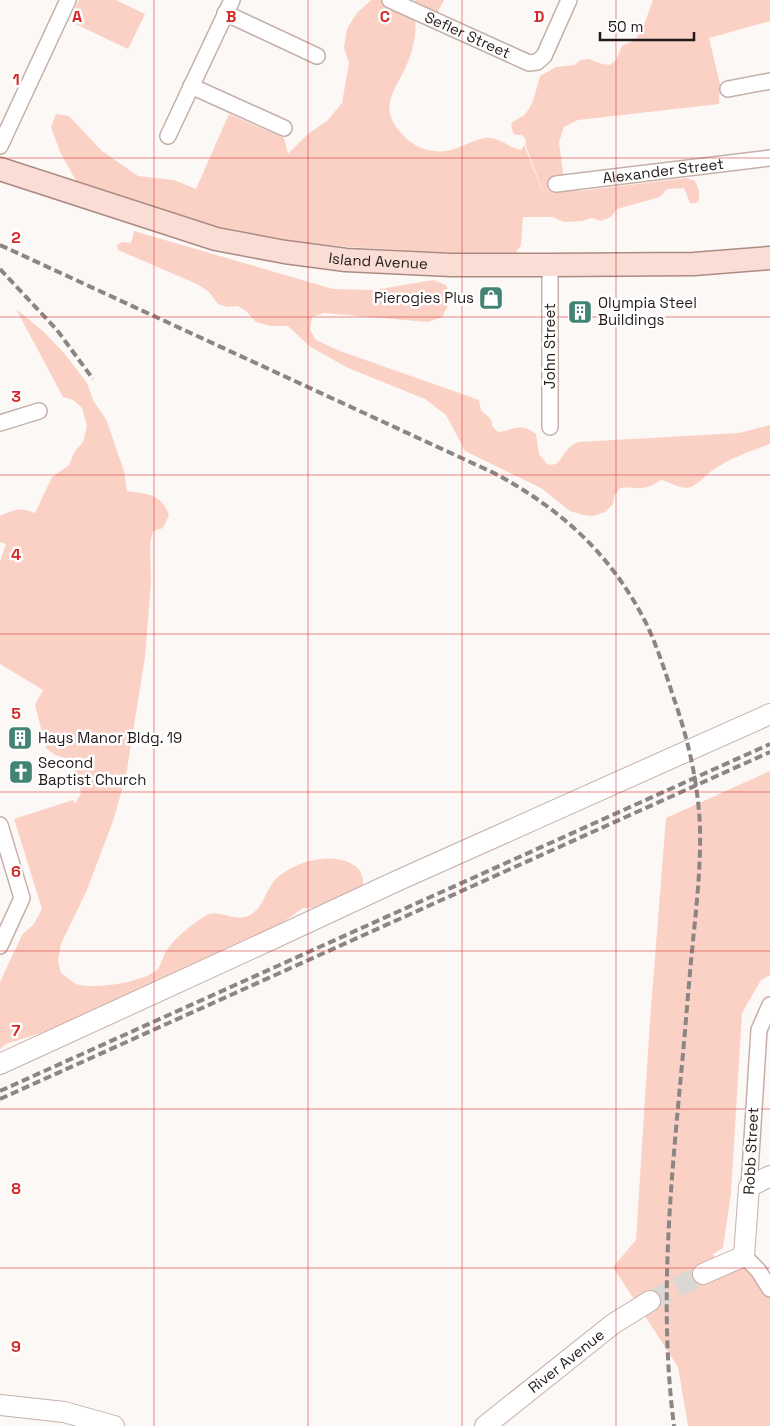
<svg xmlns="http://www.w3.org/2000/svg" width="770" height="1426" font-family="'Space Grotesk',sans-serif">
<style>
.green{fill:#fcd1c5}
.lines{fill:none;stroke-linecap:round;stroke-linejoin:round}
.secondary-tunnel{stroke:#dbd7d5;stroke-width:20;stroke-dasharray:20 10;stroke-linecap:butt}
.street-casing{stroke:#c5b0a9;stroke-width:18}
.secondary-casing{stroke:#c5b0a9;stroke-width:22}
.primary-casing{stroke:#ac8b82;stroke-width:25}
.street{stroke:#fff;stroke-width:15}
.secondary{stroke:#fff;stroke-width:20}
.primary{stroke:#faded6;stroke-width:22}
.rail{stroke:#8b8583;stroke-width:4;stroke-dasharray:8 4;stroke-linecap:butt}
.grid{fill:none;stroke:#d62828;stroke-width:1;stroke-opacity:0.55}
.labels{text-anchor:middle;stroke-width:5;stroke-linejoin:round;paint-order:stroke}
.street-label{font-size:15px;fill:#231b19;stroke:#fff}
.poi-label{font-size:15px;fill:#231b19;stroke:#fff;text-anchor:start}
.grid-label{font-size:16px;text-anchor:middle;font-weight:bold;fill:#d62828;stroke:#fff;stroke-width:5;stroke-linejoin:round;paint-order:stroke}
</style>
<rect width="100%" height="100%" fill="#fcf8f6"/>
<!-- green -->
<g class="green">
<polygon points="79,0 116,0 145,14 128,49 69,21"/>
<path d="M371,0H381L415,16C417,31 414,49 407,64C396,90 377,107 401,133C410,143 421,150 434,151C454,154 467,141 485,138C498,136 509,148 521,150L524,145L546,200L525,144L526,140L522,135H516L513,133L511,124C515,119 522,118 526,113C535,102 536,88 540,76L556,67L574,65L581,60L589,59L602,64L610,65L616,60L622,46L635,40L642,30L653,0H770V21L709,38L720,84L719,104L578,120L564,127L559,142L563,173L570,186L579,191L687,178L695,181L699,191V200L696,203H690L684,188L667,189L660,197L617,209L611,217L601,221L592,218L582,221L564,222L552,217H523L521,245L515,254L451,253L350,247L219,234L79,186L60,152L51,127L56,114L69,116L102,151L138,176L174,180L196,189L229,114L284,138L288,154L309,133L327,121L342,103L349,63L344,48L347,29L356,14Z"/>
<polygon points="415,0 444,0 437,14 414,3"/>
<path d="M134,231L333,289L374,290L433,280L446,285C452,298 449,305 442,317L428,322L324,313L312,317L310,330L316,340L340,351L479,400L481,410C486,416 493,417 492,426L498,432C515,430 520,422 536,434L539,454L547,464C561,468 561,454 570,447C572,445 575,444 578,442L739,433L770,425V444C751,451 733,457 716,468C707,473 700,483 691,487C680,490 671,482 661,480C641,493 640,486 620,488L614,496L613,504L605,512L593,516L583,515L570,511L541,488L465,451L446,415L425,399L348,368L309,346L288,326H271L256,322L246,311L238,306L227,307L218,304L209,292L197,284L118,250L117,245L122,242L131,243Z"/>
<path d="M16,309L44,332L65,354L87,383L94,402L106,419L124,471L127,491C147,494 161,493 169,515L163,528L153,531L150,543L151,582L145,657L126,776L113,821L87,890L61,944L58,961L61,973C66,976 71,981 76,984C94,990 143,982 157,970C161,966 162,958 165,953C174,938 193,923 207,915C220,909 236,922 248,916C263,910 265,891 275,880C292,862 333,850 355,866C363,871 363,881 364,890L325,908H303L286,920L273,939L124,1007L6,1044L0,1049V982L22,935L34,924L42,909L14,819L73,800L75,804L81,793L77,774L68,759L55,755L46,748L35,705L43,690L0,664V562L6,544L0,542V516C15,509 20,507 35,513L52,477L69,465L75,451L83,442L87,426L82,408L73,400L63,397Z"/>
<polygon points="770,771 770,975 761,980 742,1013 731,1193 723,1248 713,1254 722,1275 750,1262 770,1289 770,1426 688,1426 678,1367 613,1267 636,1240 650,1020 666,818"/>
</g>
<g class="lines">
<!-- secondary-tunnel -->
<polyline class="secondary-tunnel" points="650,1301 703,1274"/>
<defs>
<g id="street">
<path id="s1" d="M390,0L529,63L537,62L544,56L569,0"/>
<polyline points="225,13 317,56"/>
<polyline points="191,86 284,128"/>
<polyline points="728,89 770,81"/>
<polyline points="168,136 232,0"/>
<polyline points="0,146 68,0"/>
<path id="s2" d="M556,184L770,158"/>
<polyline points="550,265 550,427"/>
<polyline points="0,423 39,411"/>
<polyline points="0,825 22,898 0,946"/>
<polyline points="749,1187 759,1030 770,1005"/>
<polyline points="744,1256 758,1270 770,1289"/>
</g>
<g id="secondary">
<polyline points="0,1064 268,941 399,880 770,714"/>
<polyline points="703,1274 744,1256 749,1187 770,1176"/>
<polyline points="0,1405 64,1412 114,1426"/>
<path id="s3" d="M485,1426L613,1324L650,1301"/>
</g>
<g id="primary">
<path id="s4" d="M0,169L216,239L285,252L346,260L451,265H550L694,264L770,258"/>
</g>
</defs>
<!-- street casing -->
<use href="#street" class="street-casing"/>
<!-- secondary casing -->
<use href="#secondary" class="secondary-casing"/>
<!-- primary casing -->
<use href="#primary" class="primary-casing"/>
<!-- street -->
<use href="#street" class="street"/>
<!-- secondary -->
<use href="#secondary" class="secondary"/>
<!-- primary -->
<use href="#primary" class="primary"/>
<!-- rail -->
<g class="rail">
<path d="M0,245L494,473C561,509 611,554 646,623C657,646 665,671 673,696C688,738 698,782 700,827C701,869 696,910 692,951C688,992 685,1034 681,1075C670,1192 659,1309 674,1426"/>
<polyline points="0,269 57,330 93,379"/>
<polyline points="0,1091 770,744"/>
<polyline points="0,1099 770,752"/>
</g>
</g>
<!-- grid -->
<path class="grid" d="M154,0V1426M308,0V1426M462,0V1426M616,0V1426M0,158H770M0,317H770M0,475H770M0,634H770M0,792H770M0,951H770M0,1109H770M0,1268H770"/>
<!-- icons -->
<defs>
<symbol id="shop-square" viewBox="-11 -11 22 22"><rect x="-9" y="-9" width="18" height="18" rx="4" fill="#428374" stroke="#fff"/><path d="M-5-2.5h2.3a2.7 3.5 0 0 1 5.4 0H5L5.5 6h-11ZM-1.5-2.5h3a1.5 2.3 0 0 0-3 0Z" fill="#fff"/></symbol>
<symbol id="building-square" viewBox="-11 -11 22 22"><rect x="-9" y="-9" width="18" height="18" rx="4" fill="#428374" stroke="#fff"/><path d="M-4-6H4V6H1V3H-1V6H-4ZM-2.5-4.3h1.7v1.8h-1.7ZM.8-4.3h1.7v1.8H.8ZM-2.5-1h1.7V.8h-1.7ZM.8-1h1.7V.8H.8Z" fill="#fff"/></symbol>
<symbol id="church-square" viewBox="-11 -11 22 22"><rect x="-9" y="-9" width="18" height="18" rx="4" fill="#428374" stroke="#fff"/><path d="M-1.2-6h2.4v3.5h3.3v2.4h-3.3V6h-2.4V-.1h-3.3v-2.4h3.3Z" fill="#fff"/></symbol>
</defs>
<g fill-rule="evenodd">
<use href="#shop-square" x="477" y="284" width="28" height="28"/>
<use href="#building-square" x="566" y="298" width="28" height="28"/>
<use href="#building-square" x="6" y="724" width="28" height="28"/>
<use href="#church-square" x="7" y="758" width="28" height="28"/>
</g>
<g class="labels">
<!-- street labels -->
<g class="street-label">
<text dy="5" stroke="none"><textPath href="#s1" startOffset="85">Sefler Street</textPath></text>
<text dy="5" stroke="none"><textPath href="#s2" startOffset="108">Alexander Street</textPath></text>
<text dy="5" stroke="none"><textPath href="#s4" startOffset="391">Island Avenue</textPath></text>
<text transform="translate(550 346) rotate(-90)" y="5">John Street</text>
<text transform="translate(751 1151) rotate(-87)" y="5">Robb Street</text>
<text dy="5" stroke="none"><textPath href="#s3" startOffset="104">River Avenue</textPath></text>
</g>
<!-- poi labels -->
<g class="poi-label">
<text x="474" y="303" text-anchor="end">Pierogies Plus</text>
<text x="598" y="308">Olympia Steel<tspan x="598" dy="17">Buildings</tspan></text>
<text x="38" y="743">Hays Manor Bldg. 19</text>
<text x="38" y="768">Second<tspan x="38" dy="17">Baptist Church</tspan></text>
</g>
</g>
<g class="grid-label">
<text x="77" y="22">A</text>
<text x="231" y="22">B</text>
<text x="385" y="22">C</text>
<text x="539" y="22">D</text>
<text x="16" y="85">1</text>
<text x="16" y="243">2</text>
<text x="16" y="402">3</text>
<text x="16" y="560">4</text>
<text x="16" y="719">5</text>
<text x="16" y="877">6</text>
<text x="16" y="1036">7</text>
<text x="16" y="1194">8</text>
<text x="16" y="1352">9</text>
</g>
<!-- scale -->
<path d="M600 32v8h94v-8" fill="none" stroke="#231b19" stroke-width="2.5"/>
<text x="608" y="32" font-size="15" fill="#231b19" stroke="#ffffff" stroke-width="4" paint-order="stroke">50 m</text>
</svg>
